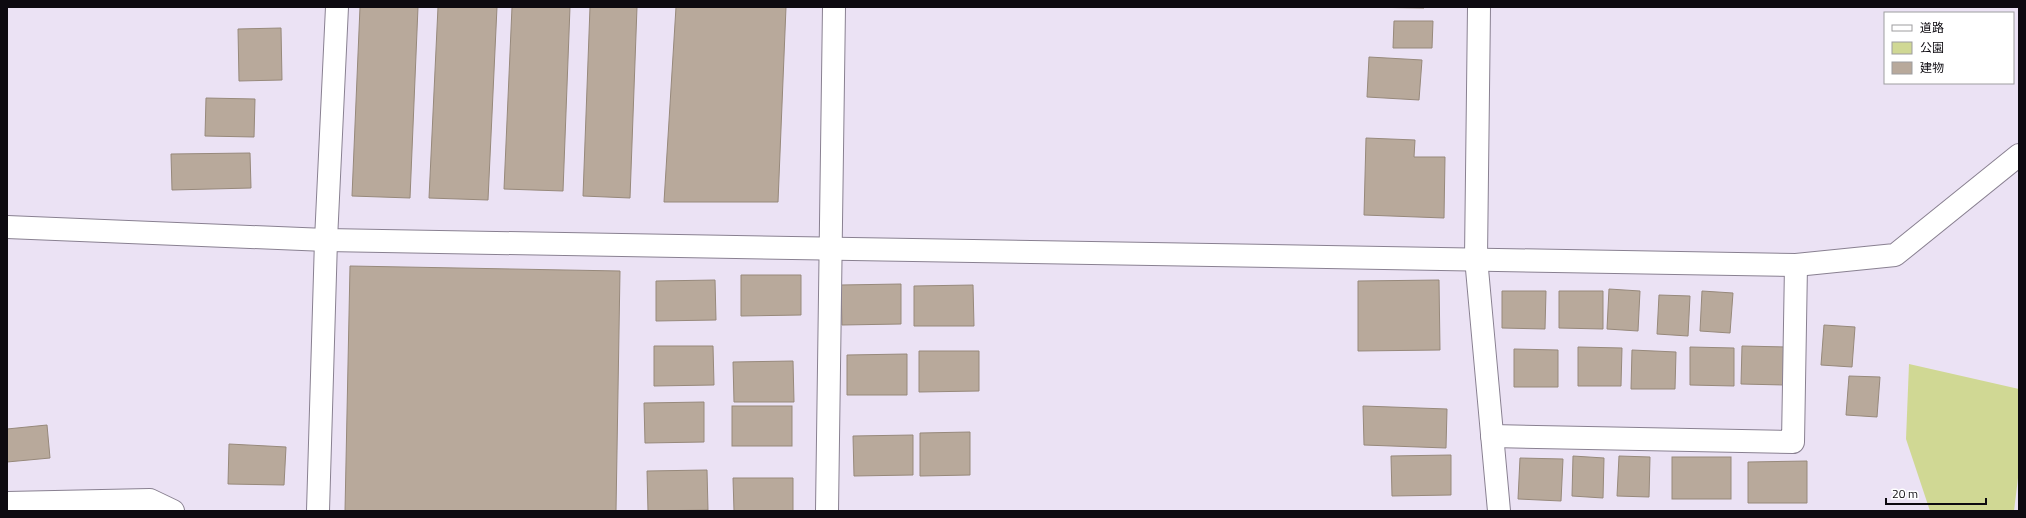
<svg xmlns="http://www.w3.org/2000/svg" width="2026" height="518" font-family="'Titillium Web','Noto Sans JP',sans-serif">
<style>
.green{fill:#d0d894}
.building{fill:#b8a99b;stroke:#97897b}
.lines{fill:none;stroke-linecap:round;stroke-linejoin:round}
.street-casing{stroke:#898091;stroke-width:24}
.secondary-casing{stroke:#898091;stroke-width:24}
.street{stroke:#fff;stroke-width:22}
.secondary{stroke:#fff;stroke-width:22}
</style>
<rect width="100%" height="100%" fill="#ebe2f4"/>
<!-- green -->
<polygon class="green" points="1909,364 2019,389 2019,470 2014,511 1930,511 1906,439"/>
<!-- building -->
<g class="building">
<polygon points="360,7 418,7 410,198 352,196"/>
<polygon points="438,7 497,7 488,200 429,198"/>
<polygon points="512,7 570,7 563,191 504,189"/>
<polygon points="590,7 637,7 630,198 583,196"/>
<polygon points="676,7 786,7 778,202 664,202"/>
<polygon points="1360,7 1424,7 1424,8"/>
<polygon points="1394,21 1433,21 1432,48 1393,48"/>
<polygon points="281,28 282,80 239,81 238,29"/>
<polygon points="1369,57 1422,60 1419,100 1367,97"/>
<polygon points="206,98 255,99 254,137 205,136"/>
<polygon points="1366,138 1415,140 1414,157 1445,157 1444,218 1364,215"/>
<polygon points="250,153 251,188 172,190 171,154"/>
<polygon points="350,266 620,271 616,511 345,511"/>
<polygon points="741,275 801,275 801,315 741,316"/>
<polygon points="715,280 716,320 656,321 656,281"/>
<polygon points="1439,280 1440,350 1358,351 1358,281"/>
<polygon points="901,284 901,324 842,325 841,285"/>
<polygon points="973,285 974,326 914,326 914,286"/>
<polygon points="1609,289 1640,291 1638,331 1607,329"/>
<polygon points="1502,291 1546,291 1545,329 1502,328"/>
<polygon points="1559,291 1603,291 1603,329 1559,328"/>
<polygon points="1702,291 1733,293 1730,333 1700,331"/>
<polygon points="1659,295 1690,296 1688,336 1657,334"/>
<polygon points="1824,325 1855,327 1852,367 1821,365"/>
<polygon points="654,346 713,346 714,385 654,386"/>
<polygon points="1742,346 1786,347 1784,385 1741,384"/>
<polygon points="1578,347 1622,348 1621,386 1578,386"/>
<polygon points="1690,347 1734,348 1734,386 1690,385"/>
<polygon points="1514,349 1558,350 1558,387 1514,387"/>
<polygon points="1632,350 1676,352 1675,389 1631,389"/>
<polygon points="919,351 979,351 979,391 919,392"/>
<polygon points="907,354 907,395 847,395 847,355"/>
<polygon points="793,361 794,402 734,402 733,362"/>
<polygon points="1849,376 1880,377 1877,417 1846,415"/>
<polygon points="704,402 704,442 645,443 644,403"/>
<rect x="732" y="406" width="60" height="40"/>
<polygon points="1363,406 1447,409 1446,448 1364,445"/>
<polygon points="47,425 50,458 7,462 7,429"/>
<polygon points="970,432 970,475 920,476 920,433"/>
<polygon points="913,435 913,475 854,476 853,436"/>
<polygon points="229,444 286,447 284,485 228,484"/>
<polygon points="1451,455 1451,495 1392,496 1391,456"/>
<polygon points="1573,456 1604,458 1603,498 1572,496"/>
<polygon points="1619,456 1650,457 1649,497 1617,496"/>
<rect x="1672" y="457" width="59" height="42"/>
<polygon points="1520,458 1563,459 1561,501 1518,499"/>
<polygon points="1807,461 1807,503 1748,503 1748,462"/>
<polygon points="707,470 708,510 648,511 647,471"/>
<polygon points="733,478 793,478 793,511 734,511"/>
</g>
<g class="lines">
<defs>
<g id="street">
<polyline points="7,227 326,240 1796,265 1895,255 2019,155"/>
<polyline points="1492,436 1793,442 1796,265"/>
<polyline points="7,503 150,500 173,511"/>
<polyline points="318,511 326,240 337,7"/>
<polyline points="827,511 834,7"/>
</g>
<polyline id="secondary" points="1479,7 1476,258 1499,511"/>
</defs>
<!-- street casing -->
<use href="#street" class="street-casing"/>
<!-- secondary casing -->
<use href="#secondary" class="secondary-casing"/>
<!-- street -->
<use href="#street" class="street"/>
<!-- secondary -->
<use href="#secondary" class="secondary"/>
</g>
<!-- border -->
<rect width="2026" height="518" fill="none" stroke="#0d0a10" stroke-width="16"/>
<!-- legend -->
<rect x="1884" y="12" width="130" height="72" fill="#ffffff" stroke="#9e9d9f"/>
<rect x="1892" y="25" width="20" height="6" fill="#ffffff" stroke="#9e9d9f"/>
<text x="1920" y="32" font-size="12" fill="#0d0a10">道路</text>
<rect x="1892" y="42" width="20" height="12" fill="#d0d894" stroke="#9e9d9f"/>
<text x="1920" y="52" font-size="12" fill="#0d0a10">公園</text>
<rect x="1892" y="62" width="20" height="12" fill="#b8a99b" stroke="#9e9d9f"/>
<text x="1920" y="72" font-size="12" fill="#0d0a10">建物</text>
<!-- scale -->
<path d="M1886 498v6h100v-6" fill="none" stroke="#0d0a10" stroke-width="2"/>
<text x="1892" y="498" font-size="12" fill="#0d0a10" stroke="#ffffff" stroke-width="3" paint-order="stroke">20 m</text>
</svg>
